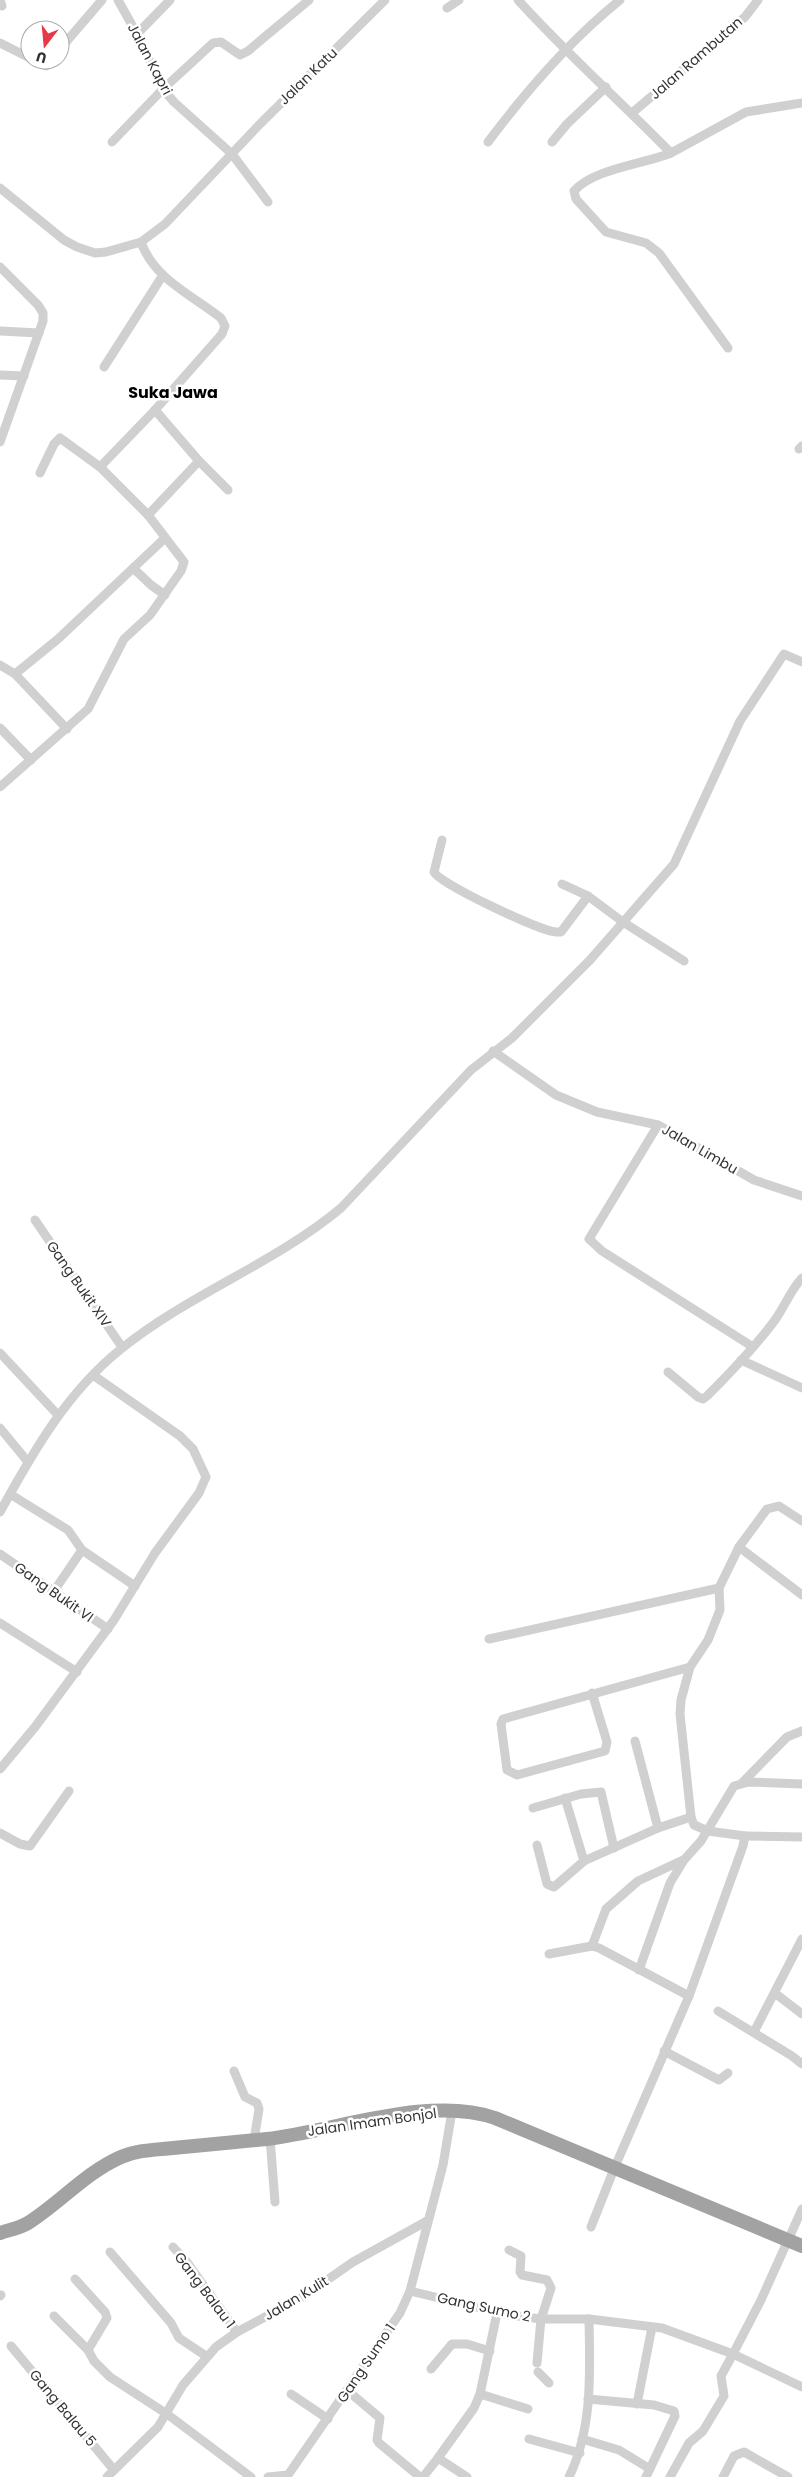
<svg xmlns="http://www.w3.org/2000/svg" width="802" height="2477" font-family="Poppins,sans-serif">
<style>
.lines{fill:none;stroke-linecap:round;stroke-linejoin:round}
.minor{stroke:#d0d0d0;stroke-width:9}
.trunk{stroke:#a2a2a2;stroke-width:14}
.labels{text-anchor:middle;stroke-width:5;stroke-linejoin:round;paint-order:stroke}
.street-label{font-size:14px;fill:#333;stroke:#fff}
.quarter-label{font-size:16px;font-weight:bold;fill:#000;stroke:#fff}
</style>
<rect width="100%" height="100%" fill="#fff"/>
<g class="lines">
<!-- minor -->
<g class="minor">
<polyline points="0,0 2,6"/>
<polyline points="118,0 137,34 163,89 174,102 232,154 268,202"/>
<path d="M518,0C566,53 620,101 671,153C644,164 593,169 574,191L576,199L606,232L646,243L659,253L728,348"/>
<polyline points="447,8 459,0"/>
<polyline points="137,34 170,0"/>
<polyline points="0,43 30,58"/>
<polyline points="60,49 102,0"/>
<polyline points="34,60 46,66 51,60"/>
<polyline points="632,113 745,17 758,0"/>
<polyline points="112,142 163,89 213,43 221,42 240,55 248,51 309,0"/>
<path d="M488,142C527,90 569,41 620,0"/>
<polyline points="552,142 567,124 606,87"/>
<polyline points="671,153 746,112 802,103"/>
<polyline points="0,188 64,240 77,247 95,253 106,252 141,242 165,224 260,124 385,0"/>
<polyline points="0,267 38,305 43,313 43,321 0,442"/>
<polyline points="0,331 39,333"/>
<polyline points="104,367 163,275"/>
<polyline points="0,375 24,376"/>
<polyline points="155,410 199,461 228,490"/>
<polyline points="799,449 802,446"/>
<polyline points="100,467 148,515 199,461"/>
<path d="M40,473L54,444L60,438L100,467L155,410L222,334L225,326L221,318C192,295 154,279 141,242"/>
<polyline points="133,568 151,585 165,595"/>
<polyline points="0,665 15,674 67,729"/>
<polyline points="15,674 58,639 165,538"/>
<polyline points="0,728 31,760"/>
<polyline points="0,787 88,709 124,639 150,615 181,571 184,562 148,515"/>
<path d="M442,840L434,872C440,884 540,931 556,932H561L588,896L623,922L684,961"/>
<polyline points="562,884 588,896"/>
<polyline points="493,1051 556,1095 597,1112 658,1125 754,1180 802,1196"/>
<polyline points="658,1125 589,1239 602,1251 753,1347"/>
<polyline points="35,1220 122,1347"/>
<polyline points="0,1353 57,1414"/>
<polyline points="741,1360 802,1388"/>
<path d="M668,1372L698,1397L703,1399L707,1396C731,1372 755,1347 775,1320C785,1306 790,1291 802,1278"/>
<polyline points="0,1428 28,1462"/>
<polyline points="10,1494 68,1530 82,1550 135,1586"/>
<path d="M0,1512C33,1452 67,1392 121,1349C189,1294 274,1264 341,1208L471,1070L512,1038L590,960L674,864L740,721L784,654L802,662"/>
<polyline points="739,1547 802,1595"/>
<polyline points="0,1554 108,1629"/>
<polyline points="719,1588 739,1547 767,1509 779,1506 802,1521"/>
<polyline points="54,1591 82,1550"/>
<polyline points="0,1623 77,1672"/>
<polyline points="489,1639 719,1588 720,1610 708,1640 690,1667 681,1700 680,1714 691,1817 694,1825 708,1831 745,1836 743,1846 689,1996 614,2169 591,2227"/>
<polyline points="592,1693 607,1742 605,1751 517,1775 507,1770 501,1724 503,1719 690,1667"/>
<polyline points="635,1741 658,1828"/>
<polyline points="0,1769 35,1727 114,1620 155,1553 199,1493 206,1477 193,1449 180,1436 93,1375"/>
<polyline points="742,1783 787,1737 802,1731"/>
<polyline points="565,1798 584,1861"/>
<polyline points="533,1808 581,1794 601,1792 614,1848"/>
<polyline points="0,1833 20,1844 30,1846 69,1791"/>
<polyline points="745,1836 802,1837"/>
<polyline points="537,1845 547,1884 554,1887 584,1861 658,1828 691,1817"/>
<polyline points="592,1946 606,1909 638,1881 683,1860"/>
<polyline points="549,1954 592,1946 599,1948 689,1996"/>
<polyline points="639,1970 670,1883 684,1860 701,1841 734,1786 749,1782 802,1784"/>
<polyline points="776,1994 802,2014"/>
<polyline points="718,2011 792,2056 802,2064"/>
<polyline points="754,2032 802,1939"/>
<polyline points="664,2051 719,2080 728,2073"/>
<polyline points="234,2071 245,2097 257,2103 259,2109 254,2140"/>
<polyline points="270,2138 275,2202"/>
<polyline points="173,2247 186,2261 237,2332"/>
<polyline points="509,2250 521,2256 520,2272 522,2275 547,2280 551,2288 541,2319 537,2363"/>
<polyline points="110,2252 171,2323 179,2338 206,2356"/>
<polyline points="75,2279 105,2312 107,2318 88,2350 94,2361 110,2377 167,2414 251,2477"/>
<polyline points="410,2291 509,2315 541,2319 589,2319 662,2328 733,2354 761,2300 802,2209"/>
<polyline points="0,2296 1,2295"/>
<polyline points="497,2313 480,2394 528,2409"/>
<polyline points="54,2316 88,2350"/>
<polyline points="11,2346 114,2470"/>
<polyline points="431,2369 452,2344 467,2344 490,2351"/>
<polyline points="538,2372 549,2383"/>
<polyline points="348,2391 380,2418 377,2440 379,2443 420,2477"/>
<polyline points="291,2394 328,2419"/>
<polyline points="588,2399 654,2405 674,2411 675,2416 646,2477"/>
<polyline points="637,2404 652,2327"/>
<polyline points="529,2439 580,2453"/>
<polyline points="582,2439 619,2450 650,2469"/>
<polyline points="438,2458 474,2408 480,2394"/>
<polyline points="107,2477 158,2427 183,2385 216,2347 237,2332 304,2296 353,2262 427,2221"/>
<polyline points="268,2477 288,2475 400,2313 410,2291 443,2165 452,2111"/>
<polyline points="423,2477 438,2458 467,2477"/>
<path d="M569,2477C593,2428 590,2372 589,2319"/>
<polyline points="670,2477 689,2443 703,2431 724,2396 721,2376 733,2354 802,2387"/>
<polyline points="723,2477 734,2456 744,2452 788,2477"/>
</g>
<!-- trunk -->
<path class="trunk" d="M0,2233C9,2230 20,2228 28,2223C61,2202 85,2173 121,2157C137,2150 155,2150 173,2148C204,2145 236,2142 267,2139C335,2131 429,2095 495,2118L802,2246"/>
</g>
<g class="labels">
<!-- street labels -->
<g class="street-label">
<text transform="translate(696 58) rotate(-41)" y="5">Jalan Rambutan</text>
<text transform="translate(150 59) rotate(62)" y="5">Jalan Kapri</text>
<text transform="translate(308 76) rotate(-44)" y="5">Jalan Katu</text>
<text transform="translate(700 1149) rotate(30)" y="5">Jalan Limbu</text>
<text transform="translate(79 1284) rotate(55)" y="5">Gang Bukit XIV</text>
<text transform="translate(54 1592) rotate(35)" y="5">Gang Bukit VI</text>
<text transform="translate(372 2122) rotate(-8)" y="5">Jalan Imam Bonjol</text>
<text transform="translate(205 2290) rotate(53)" y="5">Gang Balau 1</text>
<text transform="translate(296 2298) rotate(-31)" y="5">Jalan Kulit</text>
<text transform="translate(484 2307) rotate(12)" y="5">Gang Sumo 2</text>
<text transform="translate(366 2363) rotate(-56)" y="5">Gang Sumo 1</text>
<text transform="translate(63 2408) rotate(50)" y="5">Gang Balau 5</text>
</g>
<!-- quarter labels -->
<g class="quarter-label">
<text x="173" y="398">Suka Jawa</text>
</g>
</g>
<!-- north arrow -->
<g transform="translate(45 45) rotate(196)"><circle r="24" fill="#ffffff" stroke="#adadad"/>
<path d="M0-4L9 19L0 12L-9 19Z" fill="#e63946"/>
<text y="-8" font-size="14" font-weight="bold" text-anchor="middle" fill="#333333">U</text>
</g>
</svg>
